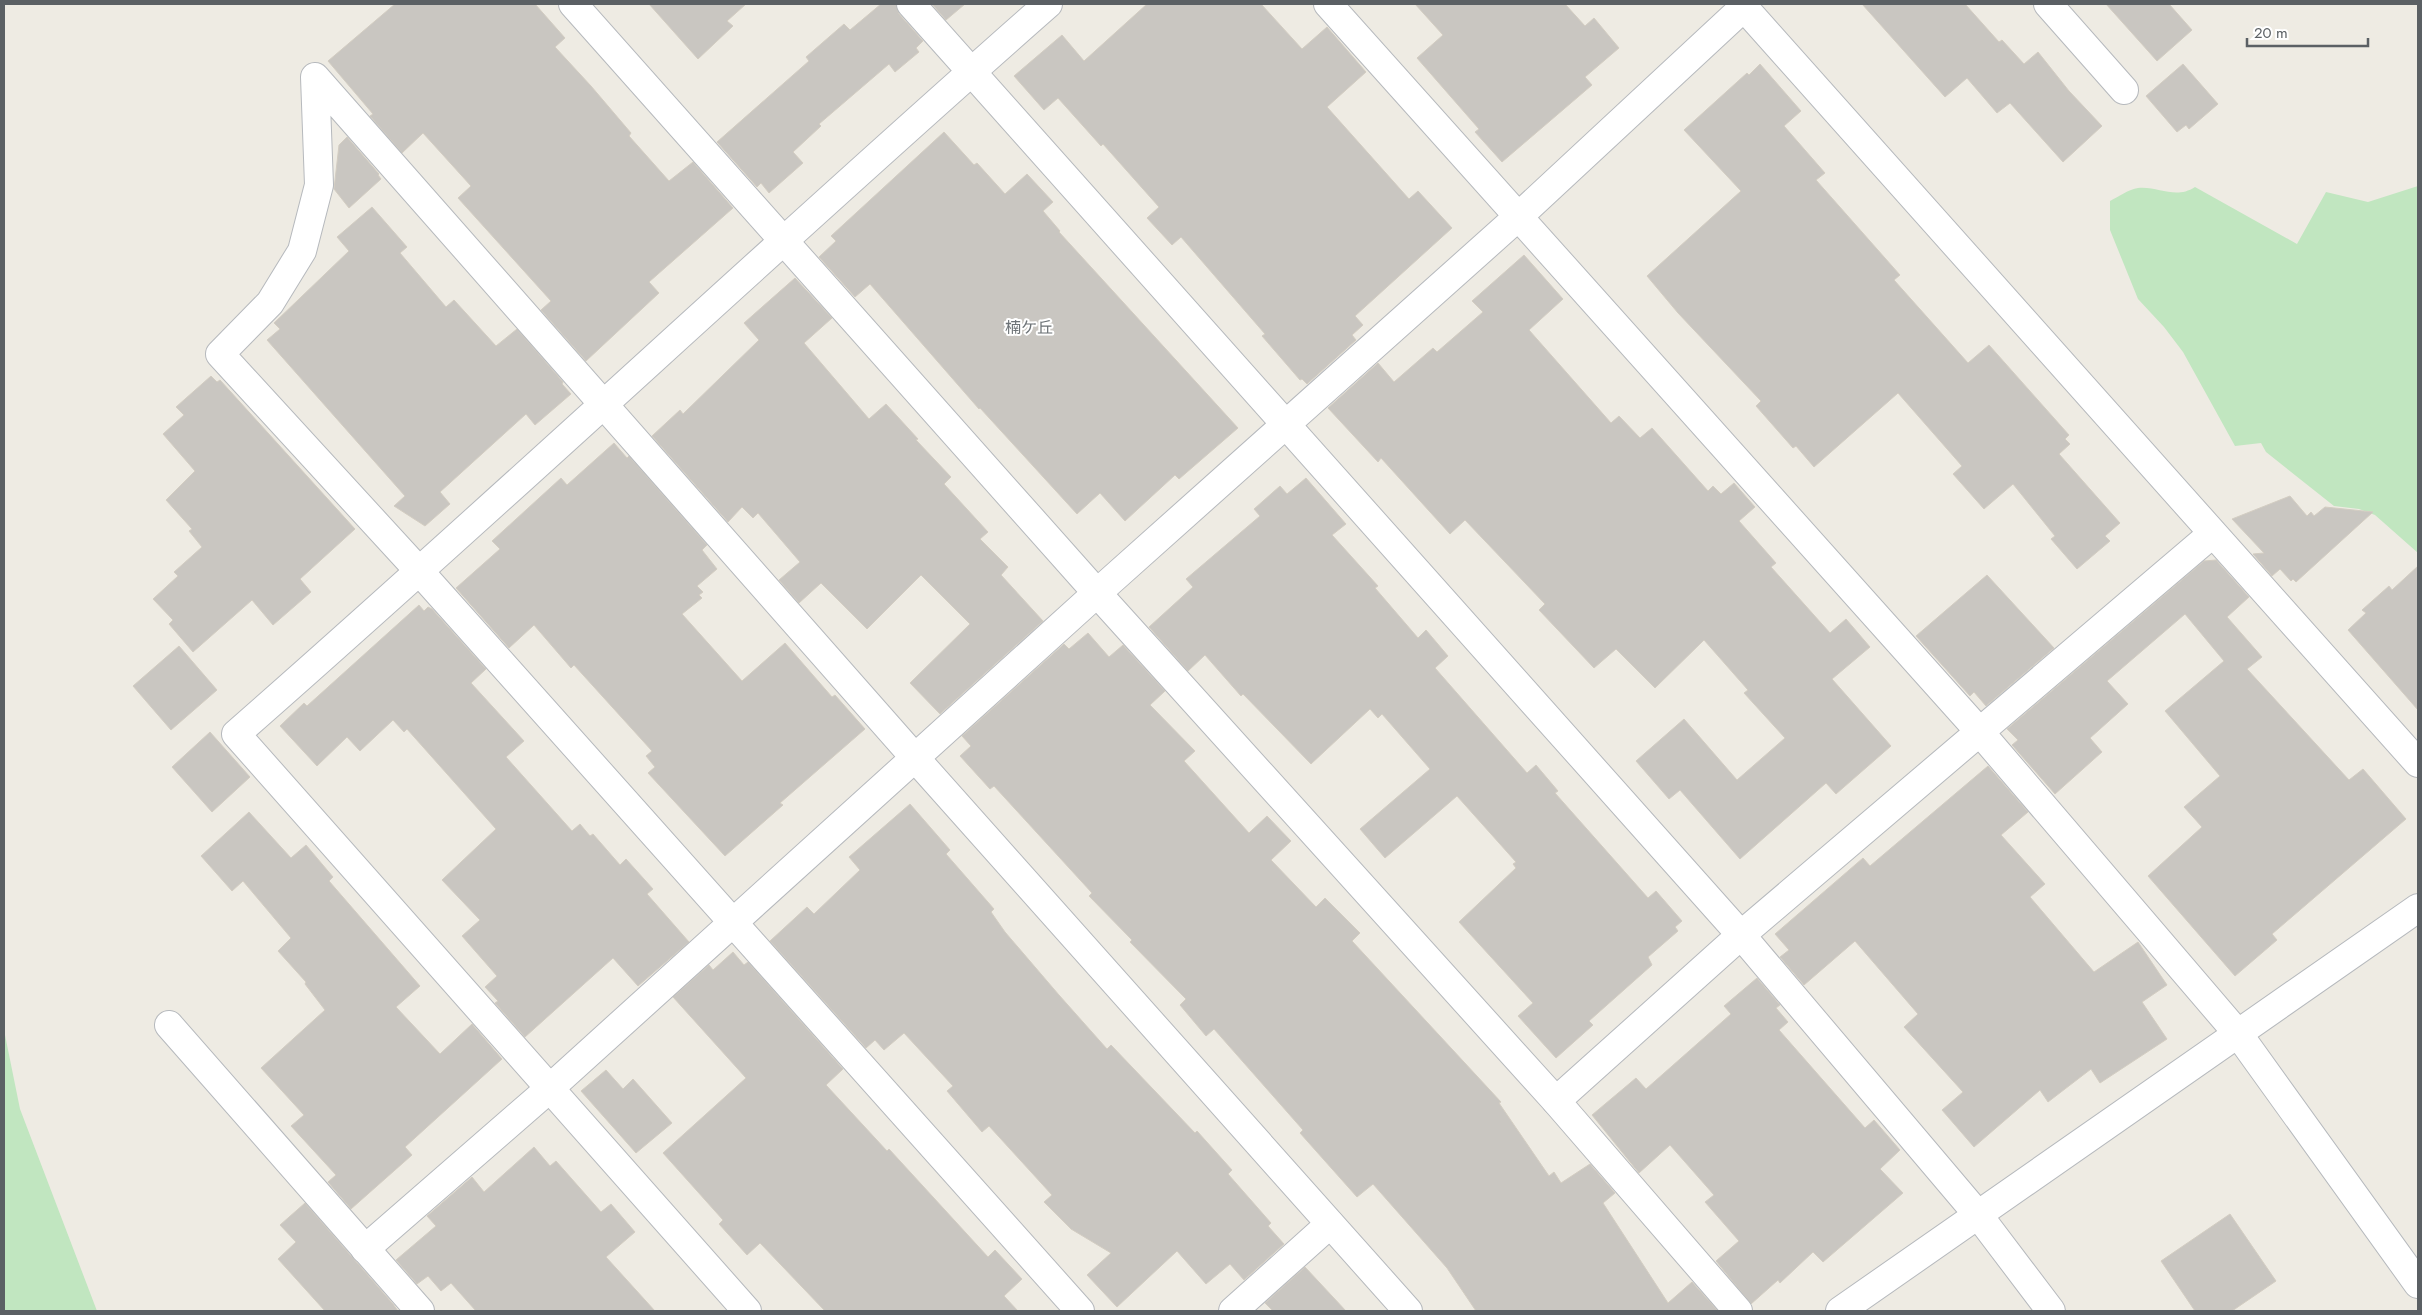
<svg xmlns="http://www.w3.org/2000/svg" width="2422" height="1315" font-family="Jost,'Noto Sans JP',sans-serif">
<style>
.green{fill:#c1e6c0}
.building{fill:#c9c6c1;stroke:#d3cdc2}
.lines{fill:none;stroke-linecap:round;stroke-linejoin:round}
.minor-casing{stroke:#b6b9bd;stroke-width:30}
.minor{stroke:#fff;stroke-width:28}
.labels{text-anchor:middle;stroke-width:4;stroke-linejoin:round;paint-order:stroke}
.neighbourhood-label{font-size:16px;fill:#6c7276;stroke:#fff}
</style>
<rect width="100%" height="100%" fill="#eeebe3"/>
<!-- green -->
<g class="green">
<path d="M2418,186V553L2375,515L2359,509L2334,506L2266,452L2261,443L2235,446L2183,352L2164,327L2138,299L2110,230V201C2118,197 2129,189 2138,188C2159,186 2175,200 2195,187L2297,244L2326,192L2368,202Z"/>
<polygon points="4,1030 20,1109 97,1311 4,1311"/>
</g>
<!-- building -->
<g class="building">
<polygon points="395,4 535,4 565,38 555,47 591,86 631,133 629,136 669,181 693,162 733,208 649,282 659,293 586,361 541,310 551,301 458,198 471,186 423,133 402,153 370,116 373,114 328,61"/>
<polygon points="649,4 746,4 727,21 733,26 698,59"/>
<polygon points="881,4 896,4 899,14 923,41 916,48 919,52 895,72 889,64 819,124 821,126 793,152 803,163 769,193 761,183 757,187 717,142 809,61 806,57 844,24 850,30"/>
<polygon points="932,4 965,4 946,20"/>
<polygon points="1147,4 1261,4 1302,49 1327,27 1366,72 1327,107 1409,199 1418,191 1452,228 1355,316 1363,325 1352,335 1356,340 1307,384 1302,379 1300,380 1262,336 1265,334 1181,237 1172,245 1147,218 1159,207 1103,144 1101,146 1058,98 1044,110 1014,76 1062,35 1084,61"/>
<polygon points="1415,4 1565,4 1585,26 1594,18 1619,48 1585,77 1592,85 1502,162 1475,132 1479,129 1417,58 1443,35"/>
<polygon points="1862,4 1965,4 1999,42 2002,40 2024,64 2038,52 2069,91 2102,126 2063,162 2010,103 1997,113 1967,78 1945,97"/>
<polygon points="2106,4 2169,4 2192,30 2157,61"/>
<polygon points="1760,64 1801,111 1784,126 1825,173 1816,180 1900,275 1894,280 1968,363 1989,345 2069,435 2065,439 2070,444 2059,454 2120,523 2105,536 2110,541 2077,569 2051,539 2055,536 2013,484 1984,509 1953,474 1962,466 1898,393 1814,467 1796,446 1793,448 1756,406 1761,401 1678,313 1647,276 1741,191 1684,130 1747,73 1749,75"/>
<polygon points="2183,64 2218,104 2189,129 2186,125 2177,132 2146,96"/>
<polygon points="944,132 974,165 977,163 1005,194 1027,174 1053,202 1043,211 1060,231 1059,232 1238,428 1179,479 1175,475 1125,521 1100,493 1077,514 980,408 979,409 870,284 855,297 819,257 836,241 831,236"/>
<polygon points="347,137 379,174 378,175 381,179 349,208 334,189 339,145"/>
<polygon points="372,207 407,247 400,253 446,307 454,300 496,346 517,329 563,382 562,384 571,394 535,425 526,414 440,492 450,504 425,526 394,506 405,496 267,340 280,329 274,323 349,251 337,237"/>
<polygon points="1524,255 1563,299 1529,330 1611,423 1619,416 1640,438 1652,428 1708,491 1713,486 1721,494 1734,483 1755,507 1739,521 1776,563 1771,567 1830,633 1846,619 1870,647 1832,679 1891,746 1836,794 1826,783 1740,859 1680,790 1669,799 1636,761 1684,719 1737,780 1785,738 1744,693 1748,690 1704,640 1655,688 1616,649 1594,668 1539,610 1545,604 1465,520 1450,534 1381,458 1378,462 1328,408 1378,363 1394,382 1433,348 1437,352 1483,312 1472,301"/>
<polygon points="795,278 832,318 804,343 869,419 886,404 918,439 916,440 951,477 944,484 988,532 980,539 1008,567 1001,575 1043,621 940,714 910,683 970,624 921,575 867,629 821,583 799,603 779,580 800,562 758,513 753,518 742,507 728,522 652,436 680,410 683,414 759,340 744,323"/>
<polygon points="211,376 217,382 220,380 355,529 300,579 311,592 273,625 252,600 193,652 169,624 173,620 153,599 178,576 174,572 202,547 189,531 192,529 166,500 195,471 163,434 184,415 176,407"/>
<polygon points="614,443 627,458 629,456 707,545 702,550 717,569 697,586 703,592 699,595 702,598 682,614 742,681 785,643 832,697 835,695 865,729 780,803 783,805 725,856 648,773 655,767 646,756 652,751 574,665 571,668 534,625 509,648 456,588 500,549 492,541 561,478 567,485"/>
<polygon points="1306,478 1346,524 1332,535 1378,586 1375,588 1418,638 1426,630 1448,656 1435,668 1527,773 1536,765 1558,791 1555,793 1648,898 1656,891 1682,921 1675,927 1678,931 1648,957 1652,965 1589,1021 1593,1025 1556,1058 1518,1016 1533,1003 1459,922 1516,868 1513,864 1516,862 1457,796 1385,858 1360,829 1430,769 1382,714 1378,718 1370,709 1311,764 1243,694 1241,696 1205,655 1188,671 1149,627 1193,587 1186,579 1260,516 1254,509 1280,486 1287,494"/>
<polygon points="2290,496 2307,516 2311,512 2314,516 2325,507 2373,512 2296,582 2293,579 2291,581 2280,569 2272,576 2253,554 2264,553 2232,519"/>
<polygon points="2216,560 2249,597 2227,617 2262,657 2247,669 2349,780 2363,769 2406,819 2272,934 2277,940 2235,976 2148,876 2202,827 2184,807 2220,776 2165,711 2224,661 2185,614 2107,681 2128,704 2090,738 2102,752 2055,794 2012,745 2018,740 2007,729 2204,561"/>
<polygon points="2418,566 2418,710 2348,630 2366,613 2362,610 2389,586 2392,590"/>
<polygon points="1987,575 2054,648 1986,706 1974,692 1970,696 1916,636"/>
<polygon points="419,605 424,611 428,607 432,609 486,669 471,683 524,741 506,757 572,831 580,824 590,836 593,834 620,865 626,859 653,889 647,894 689,942 638,986 613,958 525,1037 495,1003 498,1001 485,987 497,976 462,936 480,920 442,880 496,829 407,729 404,732 393,720 360,751 347,737 317,766 280,726 304,703 307,706"/>
<polygon points="1088,633 1109,657 1123,645 1165,691 1150,705 1195,751 1184,761 1249,833 1267,816 1291,841 1271,860 1316,907 1325,898 1360,933 1352,941 1501,1102 1499,1103 1549,1176 1554,1172 1561,1183 1590,1164 1615,1193 1603,1203 1668,1303 1692,1282 1718,1311 1476,1311 1447,1268 1373,1184 1357,1197 1300,1133 1303,1130 1214,1029 1206,1036 1180,1005 1186,999 1130,942 1132,940 1089,896 1092,893 994,786 990,789 960,756 971,746 962,736 1064,644 1069,649"/>
<polygon points="179,646 217,690 171,730 133,686"/>
<polygon points="210,732 250,777 212,812 172,767"/>
<polygon points="1988,766 2028,812 2001,835 2045,884 2030,897 2094,972 2138,942 2167,985 2142,1002 2167,1039 2100,1083 2091,1069 2048,1102 2040,1090 1974,1147 1942,1110 1963,1092 1904,1027 1918,1014 1855,941 1804,985 1780,957 1789,950 1775,934 1863,858 1870,866"/>
<polygon points="910,804 950,850 946,854 994,909 991,912 1005,932 1059,995 1107,1049 1111,1045 1195,1133 1197,1131 1232,1170 1228,1174 1271,1223 1268,1226 1284,1244 1244,1280 1230,1264 1206,1284 1177,1251 1117,1307 1087,1275 1111,1253 1071,1229 1044,1202 1052,1195 989,1126 982,1132 947,1091 953,1086 904,1033 884,1050 875,1040 866,1048 770,941 807,907 814,914 860,870 849,857"/>
<polygon points="249,812 291,858 306,845 333,877 329,881 420,986 396,1007 440,1054 472,1024 502,1059 405,1147 412,1155 351,1209 328,1182 336,1175 291,1126 304,1115 261,1068 325,1010 305,984 306,982 278,951 291,938 243,881 232,891 201,856"/>
<polygon points="733,952 744,965 748,962 843,1069 826,1085 887,1151 889,1149 988,1257 995,1250 1022,1279 1004,1296 1018,1311 825,1311 760,1243 747,1255 719,1224 723,1220 663,1153 746,1078 673,997 709,965 713,970"/>
<polygon points="1757,978 1780,1005 1776,1008 1788,1022 1779,1030 1865,1128 1874,1120 1900,1150 1880,1169 1903,1193 1823,1262 1813,1252 1780,1283 1778,1280 1751,1304 1716,1261 1739,1241 1705,1202 1714,1195 1670,1145 1639,1173 1592,1115 1636,1078 1646,1089 1731,1014 1724,1006"/>
<polygon points="606,1070 623,1089 633,1079 672,1123 636,1153 581,1091"/>
<polygon points="534,1147 550,1166 556,1161 601,1212 611,1204 635,1232 606,1257 655,1311 476,1311 451,1283 441,1291 428,1276 417,1284 396,1260 436,1226 427,1216 464,1184 472,1177 484,1192"/>
<polygon points="305,1203 393,1304 398,1311 325,1311 278,1259 296,1242 280,1225"/>
<polygon points="2230,1214 2276,1281 2232,1311 2195,1311 2161,1261"/>
<polygon points="1305,1267 1346,1311 1273,1311 1265,1303"/>
</g>
<g class="lines">
<defs>
<g id="minor">
<polyline points="573,4 1097,593 1556,1101 1738,1311"/>
<polyline points="911,4 1741,935 1979,1216 2051,1311"/>
<polyline points="1328,4 1979,731 2239,1035 2418,1284"/>
<polyline points="1741,4 2418,763"/>
<polyline points="2048,4 2124,90"/>
<polyline points="169,1025 420,1311"/>
<polyline points="1556,1101 1741,935 2212,534"/>
<polyline points="365,1249 549,1089 1097,593 1519,216 1744,7"/>
<path d="M747,1311L236,734C510,494 775,244 1048,4"/>
<polyline points="1080,1311 420,572 220,354 270,303 302,251 319,185 315,77 916,759 1408,1311"/>
<polyline points="1233,1311 1330,1224"/>
<polyline points="1840,1311 2418,908"/>
</g>
</defs>
<!-- minor casing -->
<use href="#minor" class="minor-casing"/>
<!-- minor -->
<use href="#minor" class="minor"/>
</g>
<g class="labels">
<!-- neighbourhood labels -->
<g class="neighbourhood-label">
<text x="1029" y="333">楠ケ丘</text>
</g>
</g>
<!-- border -->
<rect width="2422" height="1315" fill="none" stroke="#5b6064" stroke-width="10"/>
<!-- scale -->
<path d="M2247 38v8h121v-8" fill="none" stroke="#5b6064" stroke-width="2.5"/>
<text x="2254" y="38" font-size="15" fill="#5b6064" stroke="#ffffff" stroke-width="4" paint-order="stroke">20 m</text>
</svg>
